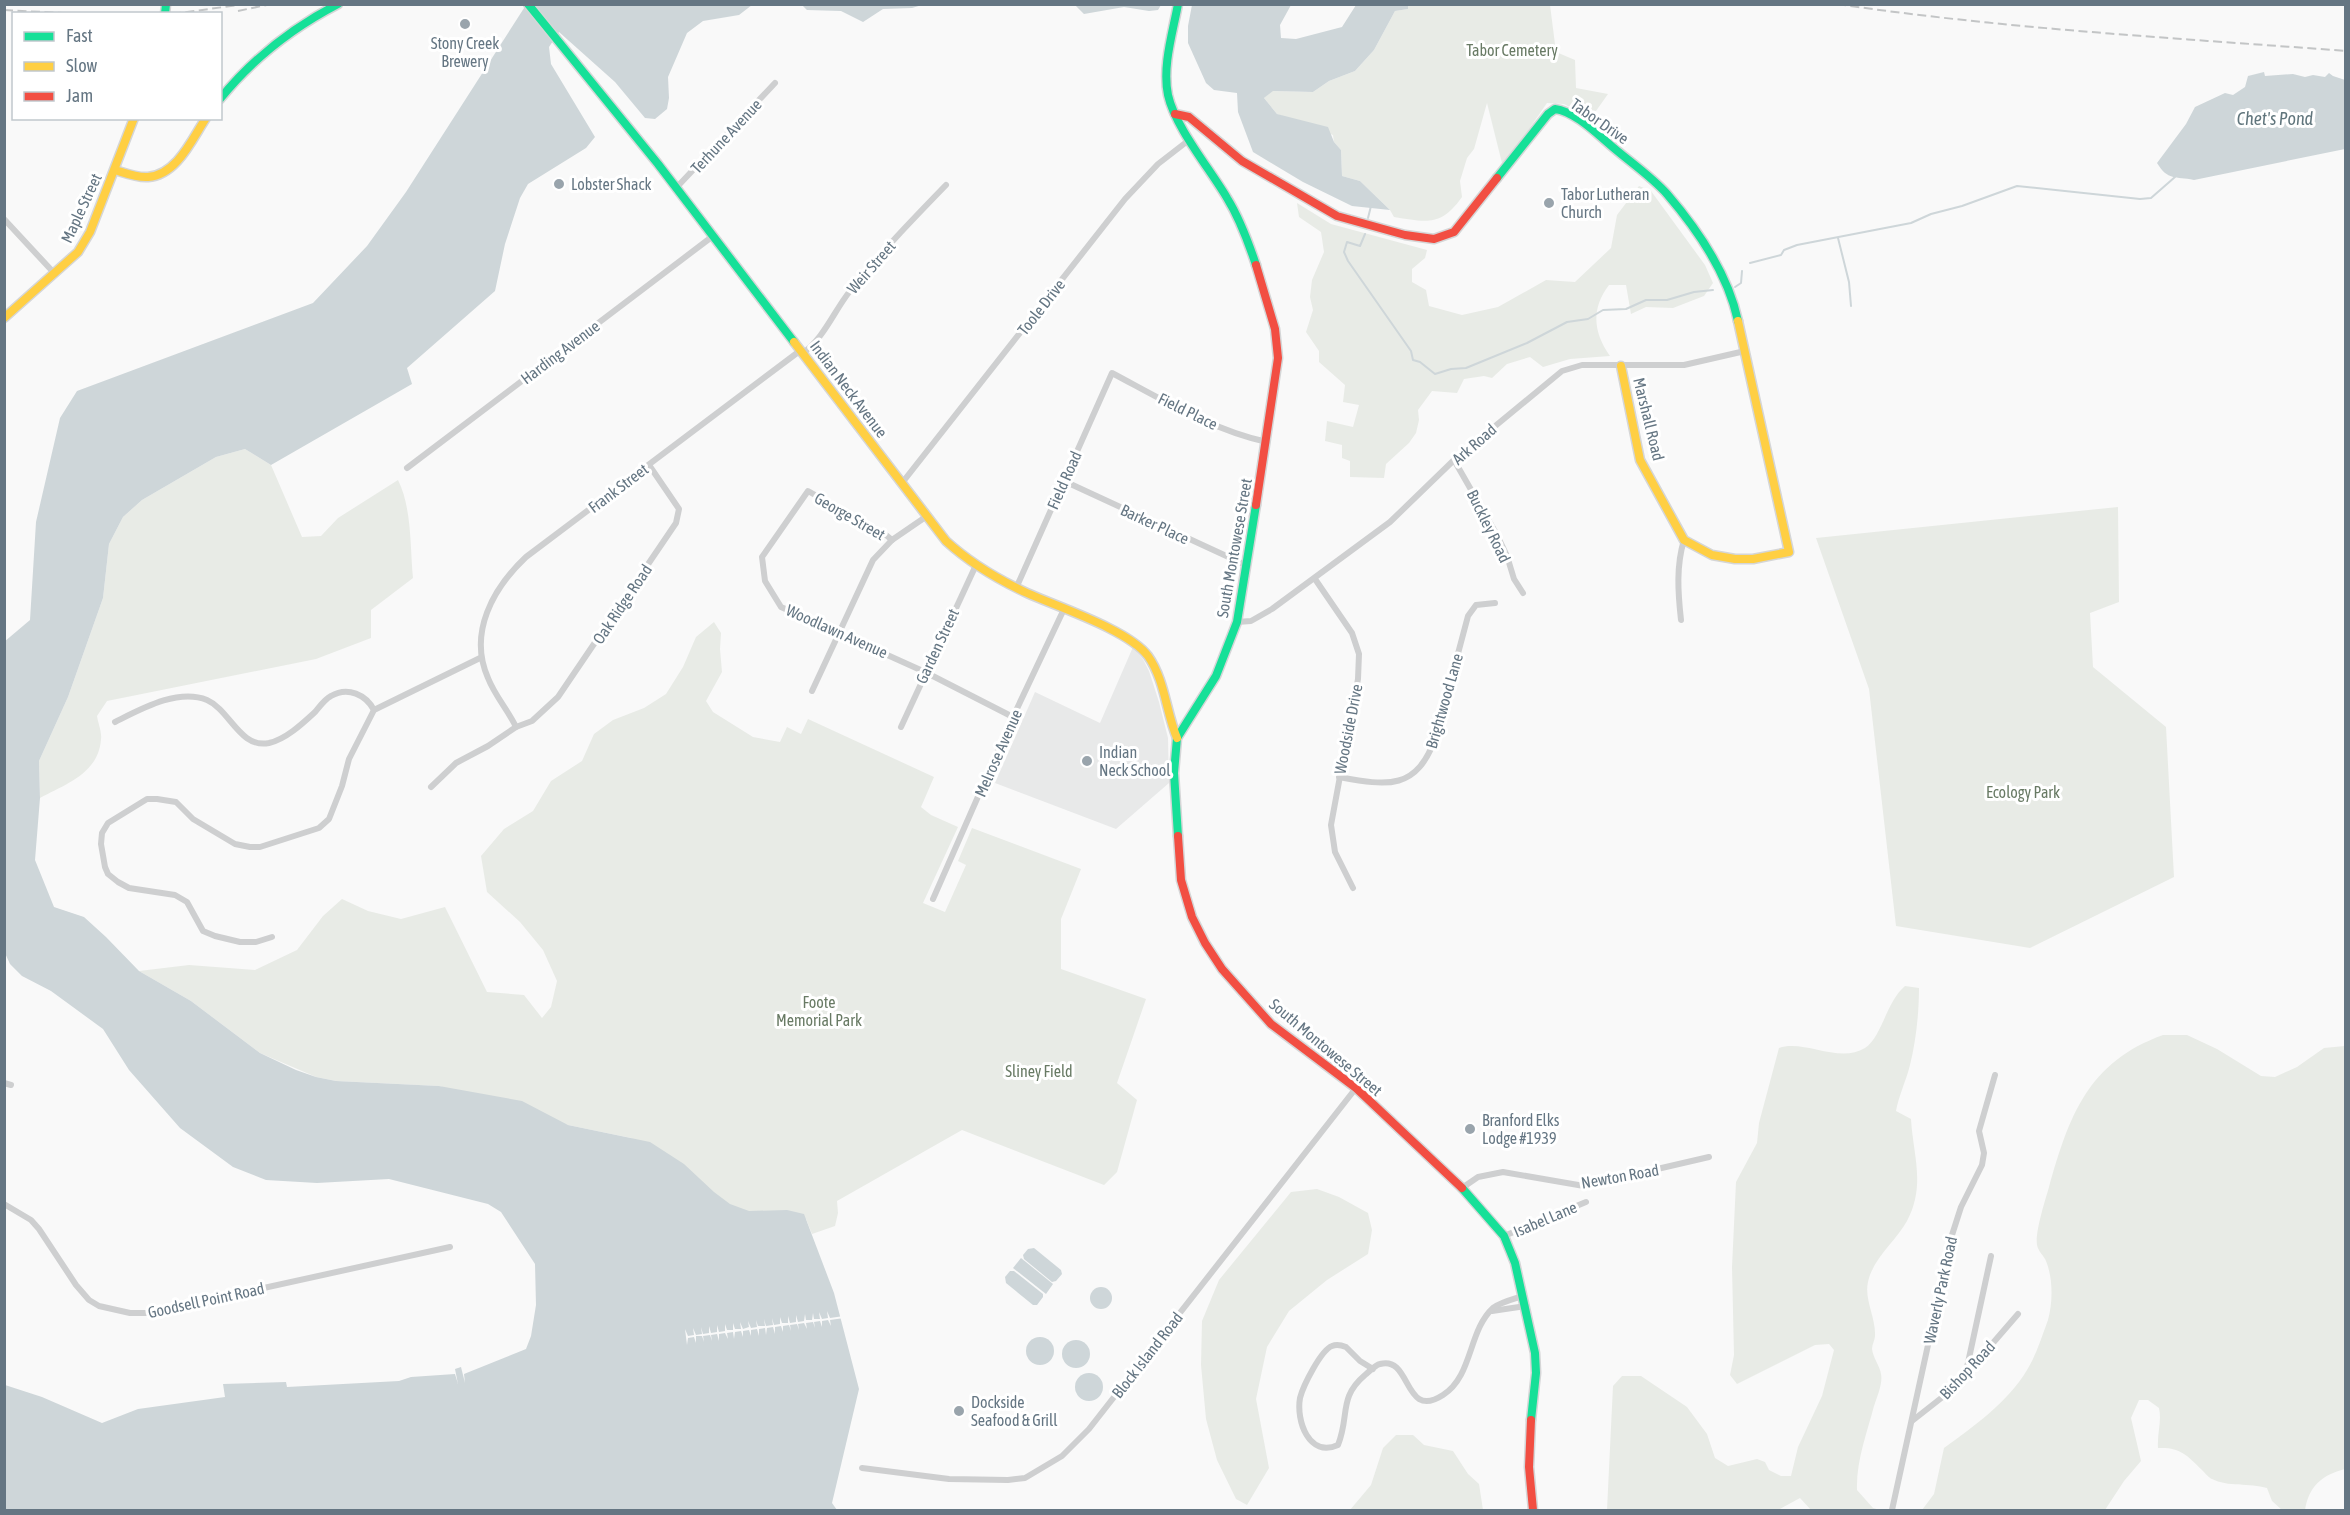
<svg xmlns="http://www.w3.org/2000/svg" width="2350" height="1515" font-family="'Asap Condensed',sans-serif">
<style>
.built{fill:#e8e9e9}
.green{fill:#e8ebe6}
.water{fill:#ced6d9}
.pier{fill:#f9f9f9}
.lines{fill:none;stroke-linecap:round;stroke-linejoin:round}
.stream{stroke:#ced6d9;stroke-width:2}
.fast-casing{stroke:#d5d6d7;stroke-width:11}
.slow-casing{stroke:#d5d6d7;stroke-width:11}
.jam-casing{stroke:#d5d6d7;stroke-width:11}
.street{stroke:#cecfd0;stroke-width:6}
.fast{stroke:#16e098;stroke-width:8}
.slow{stroke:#ffcf43;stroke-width:8}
.jam{stroke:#f24e42;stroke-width:8}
.rail{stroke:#c3c5c6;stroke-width:2;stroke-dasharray:9 4.5;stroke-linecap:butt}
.poi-dot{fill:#99a4ac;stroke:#fff;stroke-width:2}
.labels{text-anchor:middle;stroke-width:6;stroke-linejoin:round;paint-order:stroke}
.poi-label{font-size:16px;fill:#657683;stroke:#fff;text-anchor:start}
.park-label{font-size:16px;fill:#687a64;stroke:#fff}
.street-label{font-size:16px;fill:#657683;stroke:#fff}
.water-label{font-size:18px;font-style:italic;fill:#60757c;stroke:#fff}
</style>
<rect width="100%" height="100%" fill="#f9f9f9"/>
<!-- built -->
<polygon class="built" points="1133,647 1143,659 1149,671 1159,702 1168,738 1169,783 1116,829 995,783 1035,692 1100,723"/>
<!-- green -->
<g class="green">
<path d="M1408,4L1550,5L1556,52L1575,60L1576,88L1608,94L1591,118L1564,104L1547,103L1527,132L1502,163L1487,103L1474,149L1467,158L1460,181L1462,197C1441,227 1426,222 1394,217L1390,210L1360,181L1342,176L1341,150L1334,142L1333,135L1277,114L1264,98L1272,91L1313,92L1329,81L1355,71L1374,50L1395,11L1408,9Z"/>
<path d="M1639,186L1651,191L1705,265L1713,283L1704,296L1673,308L1646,307L1631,314L1626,285H1609C1591,309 1593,332 1610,356L1570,359L1543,367L1530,357L1507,364L1492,378L1484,376L1464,379L1457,393L1432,391L1418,410L1419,420L1416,433L1409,443L1386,464L1384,478L1350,477V461L1342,458V445L1325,441L1327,421L1353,427L1359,405L1343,402L1345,385L1319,362V351L1306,332L1313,310L1310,297L1312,280L1324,252L1321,232L1299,217L1297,203L1331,224L1427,250L1425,258L1412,269V282L1426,290L1429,306L1462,315L1498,307L1546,280L1575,282L1611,248L1617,215Z"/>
<path d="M245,449L271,465L302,537L321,536L338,518L398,480C412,508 410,547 413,578L371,610V638L316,659L107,701L97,716C98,723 102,732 101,739C99,773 66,784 40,798L39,761L68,697L103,598L109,544L123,517L142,500L216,457Z"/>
<polygon points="2118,507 2119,602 2090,613 2093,667 2166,727 2174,877 2030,948 1896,926 1869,689 1816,538"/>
<polygon points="714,622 721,633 720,649 722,672 706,701 713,712 753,737 780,742 787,727 801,734 808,719 934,777 921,807 931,815 958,827 923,903 945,912 966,865 958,861 972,828 1081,869 1061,919 1061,969 1146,999 1117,1083 1137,1100 1117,1172 1104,1185 962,1130 837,1201 838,1213 835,1226 812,1234 806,1219 741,1223 631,1138 568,1125 439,1086 336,1081 316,1077 260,1053 191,1001 139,971 189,965 255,970 297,950 323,916 342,899 368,911 401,919 445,907 487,992 524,995 542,1018 551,1007 557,981 543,950 520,922 487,892 481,856 504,829 533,811 551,781 582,761 594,734 613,720 644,708 666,694 683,667 696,637"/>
<path d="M1905,986L1919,988C1919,1013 1916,1041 1910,1065C1906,1081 1899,1095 1896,1111L1911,1119C1913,1155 1926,1185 1907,1221C1896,1241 1873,1258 1868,1282C1864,1299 1876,1318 1875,1336C1875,1340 1872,1344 1872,1349C1873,1358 1880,1366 1881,1374C1883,1383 1877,1397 1874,1406C1867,1433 1856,1461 1857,1490L1873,1508L1880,1510H1811L1800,1498L1778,1510H1607L1613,1386L1622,1376H1641L1687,1407L1707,1434L1715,1458L1728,1466L1757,1459L1765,1462L1769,1470L1781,1476H1791L1798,1447L1822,1396L1834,1350L1829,1344L1815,1345L1737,1384L1730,1375L1734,1355L1732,1267L1736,1182L1757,1143L1759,1123L1779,1048C1804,1039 1839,1064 1865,1048C1882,1037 1886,1002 1905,986Z"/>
<path d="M2163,1035H2187L2217,1049L2261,1076L2275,1077L2297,1067L2324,1048L2345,1046V1469C2322,1475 2309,1486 2305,1510H2282L2272,1501L2267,1488C2250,1483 2227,1487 2212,1479C2209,1478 2205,1473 2202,1470C2187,1455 2180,1447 2158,1448C2157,1433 2162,1422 2159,1408L2148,1400H2139L2131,1418L2141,1461L2124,1481L2105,1510H1922L1934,1494L1944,1448C1973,1427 2008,1402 2027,1370C2036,1356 2042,1336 2048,1320C2053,1302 2053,1278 2046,1261C2044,1256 2038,1251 2037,1245C2035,1232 2045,1201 2049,1187C2069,1116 2088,1062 2163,1035Z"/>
<polygon points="1317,1189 1339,1197 1368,1213 1372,1230 1368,1254 1327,1280 1289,1311 1267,1347 1256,1399 1269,1468 1247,1505 1236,1499 1217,1460 1206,1419 1201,1365 1202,1321 1219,1280 1291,1192"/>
<polygon points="1396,1435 1413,1435 1424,1445 1453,1451 1468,1474 1479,1484 1483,1510 1350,1510 1371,1485 1383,1448"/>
</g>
<!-- water -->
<g class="water">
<polygon points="526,5 752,5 739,15 703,21 687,33 668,77 669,98 667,109 655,119 645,118 615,82 559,32 549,47 551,64 595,137 586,148 528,184 520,198 505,244 495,291 407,368 412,384 271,465 245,449 216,457 142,500 123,517 109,544 103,598 68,697 39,761 40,798 35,860 54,907 84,917 106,937 139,971 191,1001 260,1053 296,1070 316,1077 336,1081 439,1086 522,1101 568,1125 650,1142 684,1164 714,1192 730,1204 749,1211 787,1210 804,1214 834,1293 859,1389 832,1503 837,1510 5,1510 5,1385 42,1397 102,1423 138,1409 225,1397 223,1384 286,1382 287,1387 399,1381 411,1377 455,1374 458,1384 455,1369 461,1367 465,1383 464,1374 526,1349 531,1336 536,1305 535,1264 501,1212 488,1204 389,1179 317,1183 266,1180 233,1167 180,1128 129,1070 103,1029 51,991 22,976 10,964 4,951 4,642 30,620 36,522 60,418 77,391 313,303 367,246 406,192"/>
<polygon points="802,5 922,5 912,8 883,9 863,22 841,11 807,10"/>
<polygon points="1075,5 1161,5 1158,10 1149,11 1124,7 1084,14"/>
<polygon points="1192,5 1291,5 1280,25 1281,38 1296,39 1342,27 1356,5 1408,5 1408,9 1395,11 1374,50 1355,71 1329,81 1313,92 1273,91 1264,98 1277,114 1328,127 1334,142 1341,150 1342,176 1360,181 1390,210 1352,206 1303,182 1253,152 1238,112 1237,93 1214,90 1206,83 1188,43 1188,26"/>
<path d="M2264,72L2265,76L2293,74L2305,77L2313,75L2325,77L2329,73L2333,76L2345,80V149L2194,180C2175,176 2168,181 2157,163L2186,124L2195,107L2225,93L2233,95L2245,87L2248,76Z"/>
<polygon points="1034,1248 1061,1270 1062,1274 1056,1281 1052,1282 1024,1259 1023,1255 1028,1249"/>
<polygon points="1021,1258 1053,1284 1046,1294 1013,1268"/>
<polygon points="1010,1271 1014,1271 1043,1294 1043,1297 1037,1305 1033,1305 1006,1283 1005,1277"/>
<circle cx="1101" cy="1298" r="11"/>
<circle cx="1040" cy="1351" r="14"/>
<circle cx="1076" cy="1354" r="14"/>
<circle cx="1089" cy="1387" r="14"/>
</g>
<!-- pier -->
<polygon class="pier" points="827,1311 830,1318 844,1316 844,1318 830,1320 831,1326 828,1320 822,1321 822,1327 820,1321 814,1322 815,1328 813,1322 806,1323 807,1329 804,1323 798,1324 799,1330 797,1324 790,1325 791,1331 789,1325 783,1326 783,1332 781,1326 775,1327 775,1334 773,1327 767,1328 766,1335 765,1328 759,1329 759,1336 757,1329 751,1330 751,1336 749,1330 743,1331 743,1337 741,1331 735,1332 734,1339 733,1332 727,1333 728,1339 725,1333 719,1334 719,1341 717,1334 711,1335 712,1341 710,1335 703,1336 704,1342 702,1336 696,1336 696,1343 694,1337 688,1338 687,1345 685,1329 688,1336 694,1335 693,1328 696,1335 702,1334 701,1327 703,1334 709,1333 709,1326 711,1333 717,1332 717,1325 719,1332 725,1331 725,1324 727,1330 733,1330 733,1323 735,1329 741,1329 740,1322 743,1329 749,1327 748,1321 751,1328 757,1327 756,1320 758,1326 765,1326 764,1319 766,1326 773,1325 772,1318 774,1325 780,1324 780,1317 782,1323 788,1323 788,1316 790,1323 796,1322 796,1315 798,1322 804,1321 805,1314 806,1320 812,1320 813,1313 814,1319 820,1319 819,1312 822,1319 828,1318"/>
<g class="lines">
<!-- stream -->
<g class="stream">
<polyline points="1368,218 1371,206"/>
<polyline points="1365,234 1360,246 1347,242 1344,252 1348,261 1411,351 1413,360 1420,362 1435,374 1451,369 1466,368 1527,343 1567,322 1588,319 1603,310 1626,309 1646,300 1667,300 1694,292 1713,290"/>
<polyline points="1838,238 1849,282 1851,306"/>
<polyline points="1750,263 1781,255 1784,250 1797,245 1911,223 1931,214 1962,206 2017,186 2140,199 2151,198 2175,177"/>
<polyline points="1735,287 1741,283 1742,271"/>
</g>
<defs>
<g id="fast">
<polyline points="528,4 658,164 794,342"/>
<path d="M1178,4C1173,32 1162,66 1168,95C1175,127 1210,169 1227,198C1240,219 1248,241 1256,265"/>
<polyline points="165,14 166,4"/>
<path d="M220,99C253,58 292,28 338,4"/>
<path d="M1497,178L1548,114L1555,109C1573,111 1594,131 1608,143C1627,160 1650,175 1667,194C1698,230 1728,274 1738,321"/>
<polyline points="1178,836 1174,773 1177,738 1216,676 1237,622 1256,505"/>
<polyline points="1462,1188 1504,1236 1515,1263 1535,1353 1536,1373 1531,1420"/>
</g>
<g id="slow">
<path d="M115,170C125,173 137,178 148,177C177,175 192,139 206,118"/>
<polyline points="4,318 78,252 90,232 134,118"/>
<path d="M794,342L946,541C970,563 997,579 1027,593C1058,607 1129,630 1148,656C1165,680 1166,712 1177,738"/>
<polyline points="1621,366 1640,460 1684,540 1712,555 1735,559 1753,559 1789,552 1738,321"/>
</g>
<g id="jam">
<polyline points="1175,114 1189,117 1242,161 1337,216 1405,235 1434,239 1454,232 1497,178"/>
<polyline points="1256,265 1275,329 1278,358 1256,505"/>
<polyline points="1178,836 1181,880 1192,917 1205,943 1222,969 1271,1024 1356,1088 1462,1188"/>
<polyline points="1531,1420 1529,1467 1533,1510"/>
</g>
</defs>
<!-- fast casing -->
<use href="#fast" class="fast-casing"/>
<!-- slow casing -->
<use href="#slow" class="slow-casing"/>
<!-- jam casing -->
<use href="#jam" class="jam-casing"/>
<!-- street -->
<g class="street">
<polyline points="677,187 775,83"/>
<polyline points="4,219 55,274"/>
<path d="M803,353C824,338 834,311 850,291C880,253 913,219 946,185"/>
<polyline points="1454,460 1497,535 1507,556 1514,579 1523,593"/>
<polyline points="407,468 713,236"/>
<polyline points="1064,481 1248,566"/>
<polyline points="902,483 1125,199 1158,164 1189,140"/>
<polyline points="892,540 886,535 808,491 762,557 765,581 781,607 925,672 1013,717"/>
<polyline points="1315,579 1352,633 1359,654 1358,679 1331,825 1335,852 1353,888"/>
<path d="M1017,586L1112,373C1161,399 1212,430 1267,442"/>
<path d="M1681,620C1678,593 1676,566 1684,540"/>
<polyline points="1237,622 1251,621 1272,609 1390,522 1454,460 1562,371 1582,365 1684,365 1745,351"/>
<polyline points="812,691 873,560 892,540 927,516"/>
<path d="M115,722C141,709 178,688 207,700C230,710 240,749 269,743C286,739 302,724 315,712C320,706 325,699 331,696C348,686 366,695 374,710"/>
<polyline points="516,727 532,721 558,697 676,523 679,509 649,465"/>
<polyline points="901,727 976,565"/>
<path d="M1339,777C1388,786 1417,791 1436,736L1468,616L1476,605L1495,603"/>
<path d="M431,787L456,763L488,746L516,727C508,710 495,696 488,678C468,633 493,588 526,557L801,350"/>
<polyline points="933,899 1013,717 1064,609"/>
<polyline points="272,937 256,942 240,942 215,936 203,931 187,902 175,895 129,888 118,882 108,874 105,867 101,844 102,833 108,823 147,799 157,799 176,802 193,819 235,844 250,847 260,847 319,828 329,819 342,786 349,759 374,710 480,658"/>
<polyline points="4,1083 11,1085"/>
<polyline points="1462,1188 1478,1177 1503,1172 1584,1186 1709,1157"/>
<polyline points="4,1204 31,1220 39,1229 76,1285 89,1300 99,1306 130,1313 163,1313 250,1291 450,1247"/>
<polyline points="1504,1236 1586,1202"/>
<polyline points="1492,1311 1526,1306"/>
<path d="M1373,1369L1360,1361L1346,1347C1341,1345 1337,1344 1332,1346C1321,1350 1303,1386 1300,1398C1296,1421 1309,1458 1338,1445C1350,1415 1338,1398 1365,1375C1370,1371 1375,1365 1380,1364C1412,1355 1403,1421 1443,1395C1473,1376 1468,1331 1493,1308C1501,1302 1514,1299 1523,1296"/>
<polyline points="1966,1372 1991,1256"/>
<polyline points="1912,1421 1954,1388 2018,1314"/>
<polyline points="862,1468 949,1479 1008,1480 1025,1478 1062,1456 1089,1429 1356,1088"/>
<polyline points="1892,1510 1952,1235 1961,1207 1982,1165 1984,1153 1979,1131 1995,1075"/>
</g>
<!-- fast -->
<use href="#fast" class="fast"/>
<!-- slow -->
<use href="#slow" class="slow"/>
<!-- jam -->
<use href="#jam" class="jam"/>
<!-- rail -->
<g class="rail">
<path d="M1837,4C2006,29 2176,38 2346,51"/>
<polyline points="4,10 82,14"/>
<polyline points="238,11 271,4"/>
<polyline points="172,14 246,4"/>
</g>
</g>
<!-- markers -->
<g class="poi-dot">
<circle cx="465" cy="24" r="6"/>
<circle cx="559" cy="184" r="6"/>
<circle cx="1549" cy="203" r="6"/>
<circle cx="1087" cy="761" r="6"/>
<circle cx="1470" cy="1129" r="6"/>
<circle cx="959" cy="1411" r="6"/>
</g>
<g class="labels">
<!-- poi labels -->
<g class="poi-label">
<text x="465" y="49" text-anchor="middle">Stony Creek<tspan x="465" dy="18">Brewery</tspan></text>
<text x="571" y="190">Lobster Shack</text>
<text x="1561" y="200">Tabor Lutheran<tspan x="1561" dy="18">Church</tspan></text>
<text x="1099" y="758">Indian<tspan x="1099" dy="18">Neck School</tspan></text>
<text x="1482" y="1126">Branford Elks<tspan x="1482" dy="18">Lodge #1939</tspan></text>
<text x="971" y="1408">Dockside<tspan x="971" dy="18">Seafood &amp; Grill</tspan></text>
</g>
<!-- park labels -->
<g class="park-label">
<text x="1512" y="56">Tabor Cemetery</text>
<text x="2023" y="798">Ecology Park</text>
<text x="819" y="1008">Foote<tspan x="819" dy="18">Memorial Park</tspan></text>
<text x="1039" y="1077">Sliney Field</text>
</g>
<!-- street labels -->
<g class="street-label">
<text transform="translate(1600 121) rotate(35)" y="6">Tabor Drive</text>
<text transform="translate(726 136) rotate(-47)" y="6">Terhune Avenue</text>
<text transform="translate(81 208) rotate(-65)" y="6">Maple Street</text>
<text transform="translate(871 267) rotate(-49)" y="6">Weir Street</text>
<text transform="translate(1041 307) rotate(-52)" y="6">Toole Drive</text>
<text transform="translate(560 352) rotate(-37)" y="6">Harding Avenue</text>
<text transform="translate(849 389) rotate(53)" y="6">Indian Neck Avenue</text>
<text transform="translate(1188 411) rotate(26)" y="6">Field Place</text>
<text transform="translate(1649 419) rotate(76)" y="6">Marshall Road</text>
<text transform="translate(1474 444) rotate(-41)" y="6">Ark Road</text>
<text transform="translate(1064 480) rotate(-66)" y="6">Field Road</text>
<text transform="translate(618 488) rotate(-37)" y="6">Frank Street</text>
<text transform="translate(850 516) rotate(30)" y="6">George Street</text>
<text transform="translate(1155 524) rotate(25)" y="6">Barker Place</text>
<text transform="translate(1489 526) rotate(64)" y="6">Buckley Road</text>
<text transform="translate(1234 548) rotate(-80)" y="6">South Montowese Street</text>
<text transform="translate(622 604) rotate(-56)" y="6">Oak Ridge Road</text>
<text transform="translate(837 631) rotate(24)" y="6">Woodlawn Avenue</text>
<text transform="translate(937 646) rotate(-65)" y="6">Garden Street</text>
<text transform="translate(1444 701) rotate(-74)" y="6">Brightwood Lane</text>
<text transform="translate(1348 729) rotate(-79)" y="6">Woodside Drive</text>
<text transform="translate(998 753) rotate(-66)" y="6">Melrose Avenue</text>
<text transform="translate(1326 1047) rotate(40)" y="6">South Montowese Street</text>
<text transform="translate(1620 1176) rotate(-10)" y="6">Newton Road</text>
<text transform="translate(1545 1219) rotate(-23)" y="6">Isabel Lane</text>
<text transform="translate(1940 1290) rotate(-78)" y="6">Waverly Park Road</text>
<text transform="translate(206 1300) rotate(-12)" y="6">Goodsell Point Road</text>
<text transform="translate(1147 1355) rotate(-52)" y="6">Block Island Road</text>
<text transform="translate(1967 1370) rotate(-47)" y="6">Bishop Road</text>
</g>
<!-- water labels -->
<g class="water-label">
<text x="2275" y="125">Chet's Pond</text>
</g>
</g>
<!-- border -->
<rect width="2350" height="1515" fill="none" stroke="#657683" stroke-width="12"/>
<!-- legend -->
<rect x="12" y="12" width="210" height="108" fill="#ffffff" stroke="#c1c8cd" stroke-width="1.5"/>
<rect x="24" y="32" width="30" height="9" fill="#16e098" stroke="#c1c8cd" stroke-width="1.5"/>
<text x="66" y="42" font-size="18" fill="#657683">Fast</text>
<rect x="24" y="62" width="30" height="9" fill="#ffcf43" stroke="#c1c8cd" stroke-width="1.5"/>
<text x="66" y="72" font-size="18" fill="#657683">Slow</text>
<rect x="24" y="92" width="30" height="9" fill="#f24e42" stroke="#c1c8cd" stroke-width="1.5"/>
<text x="66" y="102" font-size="18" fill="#657683">Jam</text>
</svg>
